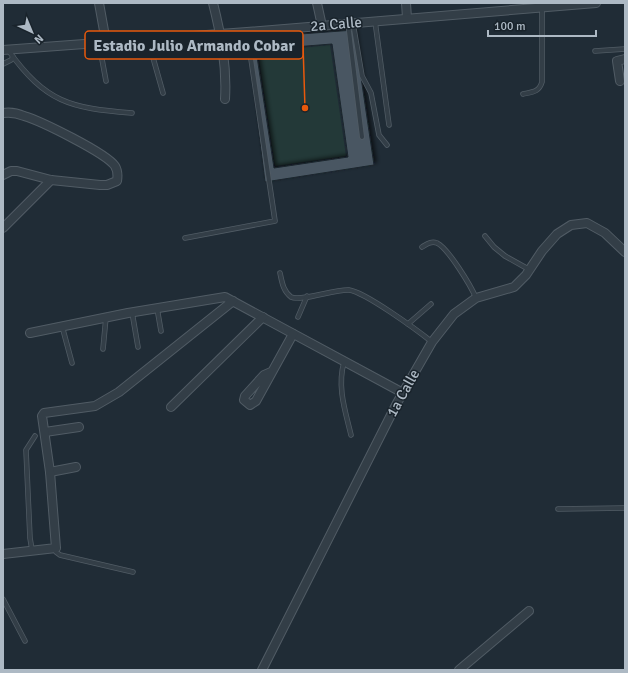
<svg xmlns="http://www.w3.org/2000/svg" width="628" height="673" font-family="Signika,sans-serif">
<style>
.green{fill:#233938}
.building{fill:#485762;stroke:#1b252d;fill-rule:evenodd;filter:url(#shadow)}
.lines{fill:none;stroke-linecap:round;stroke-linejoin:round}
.lane-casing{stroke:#515c65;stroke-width:5.5}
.street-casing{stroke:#515c65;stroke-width:10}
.lane{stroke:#333e47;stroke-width:4}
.street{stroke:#333e47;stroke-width:8}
.labels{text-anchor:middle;stroke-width:3;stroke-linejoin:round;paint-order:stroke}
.street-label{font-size:15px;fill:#adb9c4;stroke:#19232b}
.leader{fill:none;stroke:#e8590c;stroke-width:1.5}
.callout-dot{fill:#e8590c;stroke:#19232b;stroke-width:1.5}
.callout{fill:#19232b;stroke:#e8590c;stroke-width:1.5}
.callout-label{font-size:16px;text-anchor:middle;font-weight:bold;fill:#adb9c4}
</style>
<defs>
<filter id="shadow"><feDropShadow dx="2.5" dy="-2.5" stdDeviation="2" flood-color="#0009"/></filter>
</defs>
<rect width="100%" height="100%" fill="#202c36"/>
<!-- green -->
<polygon class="green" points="330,45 346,156 275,166 258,52"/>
<!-- building -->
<path class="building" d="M354,30L374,165L265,182L247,38ZM332,44L348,157L274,168L256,50Z"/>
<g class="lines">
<defs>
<g id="lane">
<polyline points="375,21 389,125"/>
<polyline points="348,23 362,137"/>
<polyline points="353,23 362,76 371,93 379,135 387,145"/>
<polyline points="150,39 150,47 163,93"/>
<polyline points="99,43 106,81"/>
<path d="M8,50C46,103 70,108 132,113"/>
<polyline points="595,51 625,49"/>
<polyline points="3,64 11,60 13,57"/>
<path d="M523,94C533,92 539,92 542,82V8"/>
<polyline points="485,236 494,247 505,256 530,270"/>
<polyline points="185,238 275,221 247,32"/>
<path d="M422,247C427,244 431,241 437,243C448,248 471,286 476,298"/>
<path d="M280,273C282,282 283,291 291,297C300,302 335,289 349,290C365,292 417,330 432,342"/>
<polyline points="157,308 161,331"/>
<polyline points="132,312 138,347"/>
<polyline points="298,317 307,296"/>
<polyline points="408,324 431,304"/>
<polyline points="62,326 72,363"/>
<polyline points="103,349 106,317"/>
<path d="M344,362C337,387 345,410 351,435"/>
<polyline points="558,509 625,508"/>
<polyline points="56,548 56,552 60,555 133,572"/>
<polyline points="32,550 30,538 26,450 35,436"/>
<polyline points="3,599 25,641"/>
</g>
<g id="street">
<polyline points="99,3 106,42"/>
<path d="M213,3C221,35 227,66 225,99"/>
<polyline points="317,3 322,26"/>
<polyline points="406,3 407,18"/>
<polyline points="3,50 247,32 596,3"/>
<polyline points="620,81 617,61 625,59"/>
<path d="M3,113C10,112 17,113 24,116C41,121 106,153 115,166C118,171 118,175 117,181L107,185H100L51,180L17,171H11L3,175"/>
<polyline points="3,228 51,180"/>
<polyline points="30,333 128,313 225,297 403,393"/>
<polyline points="271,372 264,375 245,396 244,400 250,405 256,401 293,334"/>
<polyline points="171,407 263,317"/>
<polyline points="45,432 79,427"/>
<polyline points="50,472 76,467"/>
<polyline points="3,554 56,548 50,472 42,416 44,413 95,406 119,392 233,301"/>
<polyline points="262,670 397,403 432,342 454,314 476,298 514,287 526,275 542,251 557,234 571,225 587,223 605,233 625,252"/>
<polyline points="459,670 529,611"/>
</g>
</defs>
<!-- lane casing -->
<use href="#lane" class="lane-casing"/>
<!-- street casing -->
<use href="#street" class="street-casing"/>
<!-- lane -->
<use href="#lane" class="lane"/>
<!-- street -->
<use href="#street" class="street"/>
</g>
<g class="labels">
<!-- street labels -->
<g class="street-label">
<text transform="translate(336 24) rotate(-5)" y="5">2a Calle</text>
<text transform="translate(403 393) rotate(-61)" y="5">1a Calle</text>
</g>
</g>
<!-- callouts -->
<path class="leader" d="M305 108L303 45"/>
<circle class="callout-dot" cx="305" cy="108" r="4"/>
<rect class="callout" x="85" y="31" width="218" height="28" rx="4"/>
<g class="callout-label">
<text x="194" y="51">Estadio Julio Armando Cobar</text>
</g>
<!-- border -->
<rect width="628" height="673" fill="none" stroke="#adb9c4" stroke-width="8"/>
<!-- north arrow -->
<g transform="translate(32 32) rotate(136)" stroke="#19232b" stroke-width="3" paint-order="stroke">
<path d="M0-3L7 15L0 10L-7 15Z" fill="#adb9c4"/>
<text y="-6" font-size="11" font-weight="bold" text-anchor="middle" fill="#adb9c4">N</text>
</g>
<!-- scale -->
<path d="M488 30v6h108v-6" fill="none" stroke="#adb9c4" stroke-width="2"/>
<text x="494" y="30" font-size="12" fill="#adb9c4" stroke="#19232b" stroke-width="3" paint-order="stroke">100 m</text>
</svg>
